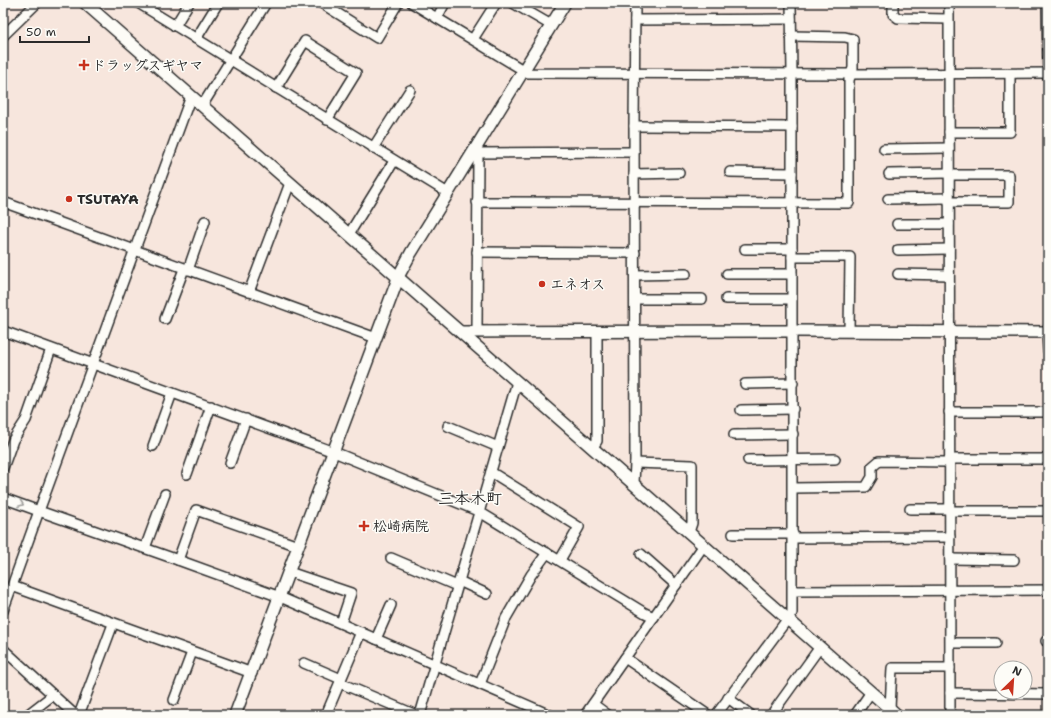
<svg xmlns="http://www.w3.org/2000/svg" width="1051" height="718" font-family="'Shantell Sans','Klee One',sans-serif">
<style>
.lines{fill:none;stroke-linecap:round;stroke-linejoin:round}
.minor-casing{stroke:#2b2b2b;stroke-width:12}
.tertiary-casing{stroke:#2b2b2b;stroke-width:14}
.minor{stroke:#fdfcf7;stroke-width:9}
.tertiary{stroke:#fdfcf7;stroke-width:11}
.oneway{stroke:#9e9e9b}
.poi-dot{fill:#c8321e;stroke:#fdfcf7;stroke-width:1.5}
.labels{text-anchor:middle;stroke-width:3;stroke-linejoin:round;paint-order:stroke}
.poi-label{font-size:14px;font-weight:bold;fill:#2b2b2b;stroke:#fdfcf7;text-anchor:start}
.quarter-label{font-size:16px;font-weight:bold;fill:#2b2b2b;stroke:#fdfcf7}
</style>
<rect width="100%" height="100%" fill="#f7e6dd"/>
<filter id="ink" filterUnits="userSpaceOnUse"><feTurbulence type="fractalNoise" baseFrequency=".025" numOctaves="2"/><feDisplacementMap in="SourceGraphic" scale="8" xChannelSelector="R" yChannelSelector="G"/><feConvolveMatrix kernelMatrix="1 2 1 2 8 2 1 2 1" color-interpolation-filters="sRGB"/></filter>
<g filter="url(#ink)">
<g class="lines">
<defs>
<g id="minor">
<polyline points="138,3 448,193"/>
<polyline points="321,3 377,38 398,3"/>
<polyline points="412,3 528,73 851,74 1048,73"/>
<polyline points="513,3 551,25"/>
<polyline points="893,3 893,14 898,18 948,19"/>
<polyline points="949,3 950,715"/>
<polyline points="1047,3 1048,73"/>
<polyline points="437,18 445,3"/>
<polyline points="635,20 791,19"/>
<polyline points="175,26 189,3"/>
<polyline points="3,36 37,3"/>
<polyline points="196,39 218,3"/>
<polyline points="473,39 496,3"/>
<polyline points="276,88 305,41 356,73 327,120"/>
<polyline points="191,96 39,511 178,560 280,597 550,715"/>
<polyline points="202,106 266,3"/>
<polyline points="634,126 792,127"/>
<polyline points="949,132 1010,132 1010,74"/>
<polyline points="373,148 410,90"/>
<polyline points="884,149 949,148"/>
<polyline points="475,150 478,153 477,331"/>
<polyline points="478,153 634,152"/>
<polyline points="730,172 792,173"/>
<polyline points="634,174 679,173"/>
<polyline points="889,174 949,173"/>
<polyline points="949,175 1009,175 1009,202 949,202"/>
<polyline points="888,199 949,198"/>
<polyline points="3,202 376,338"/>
<path d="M477,202C601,202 725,202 849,203V80L853,68V39L845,37L791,36"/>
<polyline points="897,224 949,224"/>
<polyline points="349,234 394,161"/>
<polyline points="745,249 792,249"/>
<polyline points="898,250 949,249"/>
<polyline points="477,252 635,253"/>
<polyline points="792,257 850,257 849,331"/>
<polyline points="188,270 205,221"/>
<polyline points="727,274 792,274"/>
<polyline points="898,274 949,275"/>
<polyline points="635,275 686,274"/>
<polyline points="249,292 290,183"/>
<polyline points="635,299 702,299"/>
<polyline points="726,299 792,299"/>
<polyline points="165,319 184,269"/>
<polyline points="3,331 334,452 478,511 645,613 654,617"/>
<polyline points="1047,332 1048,350"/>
<polyline points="745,384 793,383"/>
<polyline points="741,410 793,409"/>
<polyline points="949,412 1048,412"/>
<polyline points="448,426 498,447"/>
<polyline points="734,435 793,434"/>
<polyline points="153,446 172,393"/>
<polyline points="593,447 597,441 597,332"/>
<polyline points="748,460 835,459"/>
<polyline points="230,463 246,419"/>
<polyline points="635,463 692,465 692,523 689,532"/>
<polyline points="3,468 13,440 26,420 51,349"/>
<polyline points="491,472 579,527 560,560"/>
<polyline points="187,474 211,406"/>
<polyline points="634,483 635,463 634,126 635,3"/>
<polyline points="793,488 866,487 872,477 872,467 879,461 945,462 955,459 1048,459"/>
<polyline points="3,498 39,511 3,611"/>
<polyline points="910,509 950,509"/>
<polyline points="950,511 1048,511"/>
<polyline points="733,534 793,534"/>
<polyline points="793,538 950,537"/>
<polyline points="145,548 165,494"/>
<polyline points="641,554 676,585"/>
<polyline points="391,558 457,586"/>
<polyline points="950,559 1014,560"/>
<polyline points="178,560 196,510 298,546"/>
<polyline points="289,572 351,593 341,623"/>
<polyline points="459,581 487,594"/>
<polyline points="12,586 252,673"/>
<polyline points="793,591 1048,590"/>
<polyline points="376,639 391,605"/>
<polyline points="1046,641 1048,641"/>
<polyline points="951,643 996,643"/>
<polyline points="3,649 75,715"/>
<polyline points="625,658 708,715"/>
<polyline points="304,663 341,679"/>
<polyline points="340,683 416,715"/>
<polyline points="480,684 506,618 531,575 547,553"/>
<polyline points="950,693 1048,694"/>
<polyline points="728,698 751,715"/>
<polyline points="174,700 192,652"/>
<polyline points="593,704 608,715"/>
<polyline points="890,708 892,668 950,668"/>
<polyline points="27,715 53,695"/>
<polyline points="79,715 113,624"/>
<polyline points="326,715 361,632"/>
<path d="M420,715C453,604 485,493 517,382"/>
<polyline points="585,715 704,545"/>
<polyline points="716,715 792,613 792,74 791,3"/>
<polyline points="771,715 820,647"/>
<polyline points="855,715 871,692"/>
</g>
<g id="tertiary">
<polyline points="85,3 897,715"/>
<polyline points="461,332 793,331 1048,332"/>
<polyline points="235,715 396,284 398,277 411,253 565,3"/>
</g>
</defs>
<!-- minor casing -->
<use href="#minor" class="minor-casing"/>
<!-- tertiary casing -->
<use href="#tertiary" class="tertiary-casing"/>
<!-- minor -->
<use href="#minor" class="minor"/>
<!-- tertiary -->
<use href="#tertiary" class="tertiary"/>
</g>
<!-- one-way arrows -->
<defs><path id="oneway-chevron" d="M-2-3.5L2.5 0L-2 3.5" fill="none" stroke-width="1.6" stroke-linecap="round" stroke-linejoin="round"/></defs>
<use class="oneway" href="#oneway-chevron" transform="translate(21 504) rotate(20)"/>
</g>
<!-- markers -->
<g class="poi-dot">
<path d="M82 59h4v4h4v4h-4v4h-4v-4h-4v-4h4z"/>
<circle cx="69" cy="199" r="4"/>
<circle cx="542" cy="284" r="4"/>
<path d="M362 520h4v4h4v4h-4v4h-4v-4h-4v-4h4z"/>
</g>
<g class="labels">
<!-- poi labels -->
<g class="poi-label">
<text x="92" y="70">ドラッグスギヤマ</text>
<text x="77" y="204">TSUTAYA</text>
<text x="550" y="289">エネオス</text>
<text x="373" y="531">松崎病院</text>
</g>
<!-- quarter labels -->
<g class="quarter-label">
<text x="470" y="504">三本木町</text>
</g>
</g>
<!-- margin -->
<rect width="1051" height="718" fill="none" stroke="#fdfcf7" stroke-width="16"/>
<rect x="8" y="8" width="1035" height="702" fill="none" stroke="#2b2b2b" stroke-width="1.5" filter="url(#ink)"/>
<!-- north arrow -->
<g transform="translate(1013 680) rotate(25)"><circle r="19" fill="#fdfcf7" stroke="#a9a8a5"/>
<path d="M0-3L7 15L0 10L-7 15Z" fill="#c8321e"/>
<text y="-6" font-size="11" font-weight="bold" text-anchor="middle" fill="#2b2b2b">N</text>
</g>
<!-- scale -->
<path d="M20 36v6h69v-6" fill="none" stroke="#2b2b2b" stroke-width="2"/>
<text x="26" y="36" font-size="12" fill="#2b2b2b" stroke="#fdfcf7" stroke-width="3" paint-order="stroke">50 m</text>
</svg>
